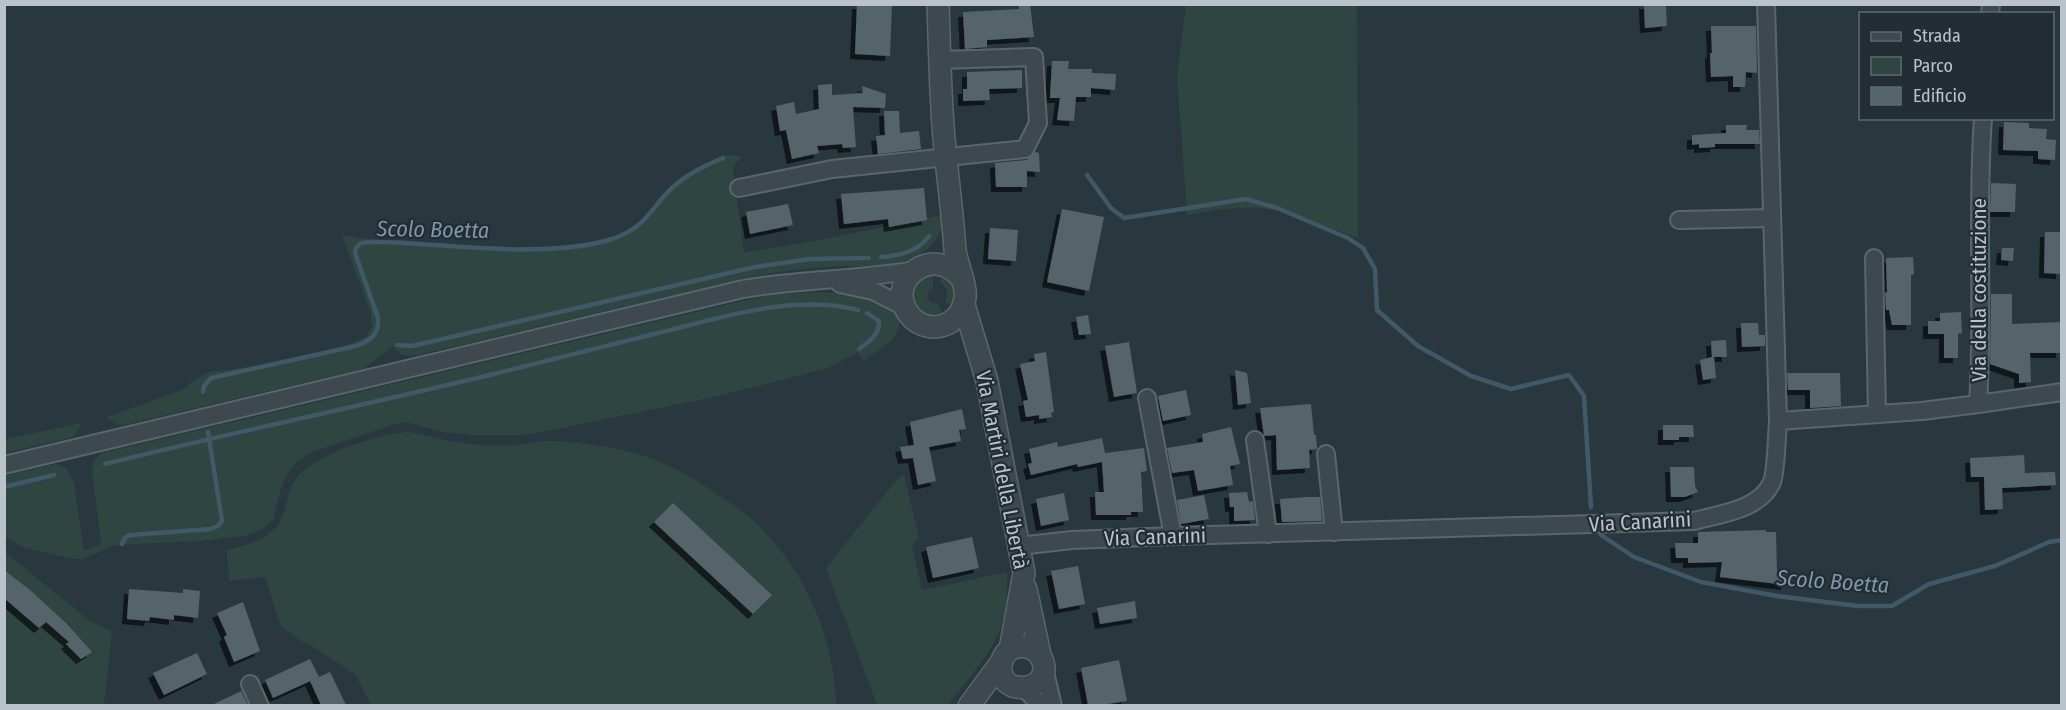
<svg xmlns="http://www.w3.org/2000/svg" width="2066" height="710" font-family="'Fira Sans Condensed',sans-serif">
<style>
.green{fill:#2f4541}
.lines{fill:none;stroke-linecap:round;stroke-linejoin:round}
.stream{stroke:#415866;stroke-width:4.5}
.building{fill:#55646b;filter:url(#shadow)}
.minor-casing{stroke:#5b666c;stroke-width:20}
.tertiary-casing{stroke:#5b666c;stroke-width:24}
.minor{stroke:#3d484f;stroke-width:16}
.tertiary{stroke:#3d484f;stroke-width:21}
.labels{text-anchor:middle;stroke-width:4.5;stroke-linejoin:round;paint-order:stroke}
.street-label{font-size:21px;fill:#bac3c9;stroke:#222d34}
.water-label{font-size:22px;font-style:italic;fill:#7e98a9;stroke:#222d34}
</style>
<defs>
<filter id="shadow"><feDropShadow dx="-5" dy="5" stdDeviation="0" flood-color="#0009"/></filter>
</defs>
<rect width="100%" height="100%" fill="#29373f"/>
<!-- green -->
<g class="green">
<path d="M1186,5H1357L1358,238C1326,227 1292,211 1258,208C1234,207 1210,211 1187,215L1177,76Z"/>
<path d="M729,155L741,156L733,168L744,252L809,242L946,214C933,276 872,264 824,267C798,269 772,273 746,278L419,355H402L392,347L363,369L123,425L116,424L107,417L182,390L199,377L210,372L248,367L345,346L366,337L372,327L371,314L342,235C406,245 586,263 639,227C648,221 656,208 662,200C680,178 702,161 729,155Z"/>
<path d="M932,273L933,288L928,292L927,298L932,303L937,302L943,316C921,321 901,299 918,280C921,277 927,275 932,273Z"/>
<path d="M943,275C956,288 957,289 953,307L946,303L947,290L940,282Z"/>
<path d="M816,292C834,293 912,296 898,330C893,343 874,353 864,361L858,352L828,368L786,379L709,398L547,431L521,435H470L443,432L405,422L392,425L315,451L297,461L285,478L278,498L273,520L260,531L244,536L201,541L115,545L83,559H73L25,548L5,537L4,476L56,464L66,468L74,483L84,551L101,543L92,471L94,460L102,453L742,301L780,294Z"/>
<polygon points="82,423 73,437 5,453 5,439"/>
<path d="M409,432C430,436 450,442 471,444C489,446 508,446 526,444C532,443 538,441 544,441C563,440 593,445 612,448C649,454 681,469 711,490C729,502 747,513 762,529C807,574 835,642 836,705H371L355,674L307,643H304L281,627L265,577L229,581L227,550C248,544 275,539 283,515C287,503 288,491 295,480C313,454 378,434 409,432Z"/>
<path d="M904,475L919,538L912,546L922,590L1007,572C1010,639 984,657 948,705H877L826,568L898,478Z"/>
<polygon points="4,551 90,621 112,631 104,705 5,705"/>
</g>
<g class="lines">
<!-- stream -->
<g class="stream">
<polyline points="1087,175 1111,208 1124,218 1246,199 1277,208 1348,238 1363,248 1375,269 1377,310 1418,346 1471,376 1511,389 1569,375 1584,396 1591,507"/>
<path d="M881,257C898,256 919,251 929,236"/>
<polyline points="397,345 412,346 755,267 810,259 869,258"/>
<path d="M859,349C869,342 880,334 879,321L867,313"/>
<path d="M203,392L204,386L211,378L356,346C371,340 379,335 378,318L355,253L356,248L361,243C384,240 410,244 434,245C487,249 565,255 615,238C647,226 650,209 672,188C687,174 704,166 723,158"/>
<path d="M105,464C234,432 365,405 494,374C550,360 606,346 662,332C725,317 792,294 858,310"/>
<polyline points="4,487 54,475"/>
<polyline points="1601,535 1634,557 1701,582 1777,596 1858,606 1892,606 1929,584 1995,566 2049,542 2062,540"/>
<polyline points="122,544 125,538 130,535 211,529 218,526 222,521 208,432"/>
</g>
</g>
<!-- building -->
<g class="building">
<polygon points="857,4 892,4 890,56 855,54"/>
<polygon points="1019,4 1030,4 1034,37 987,40 987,47 965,49 963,12 1019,9"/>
<polygon points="1644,4 1664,4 1666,6 1667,26 1645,28"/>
<polygon points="1711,26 1756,26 1757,73 1746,72 1745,87 1733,87 1733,76 1711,77 1710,53 1712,53"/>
<polygon points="1052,61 1069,61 1068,69 1092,69 1092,73 1116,74 1115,90 1091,88 1091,97 1076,97 1074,121 1057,120 1060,98 1050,98"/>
<polygon points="1022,70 1022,88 989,89 990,100 963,101 963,89 967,89 967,72"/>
<polygon points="832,84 832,95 863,93 862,86 886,94 885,108 853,107 856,147 843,148 842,144 817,146 819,153 792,159 786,130 780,131 776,106 794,102 796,114 819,109 818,85"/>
<polygon points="884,111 899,111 900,133 919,131 921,149 878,154 876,136 885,135"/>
<polygon points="2004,122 2029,123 2029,128 2047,129 2046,139 2056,140 2055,160 2038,159 2038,151 2003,150"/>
<polygon points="1726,125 1747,125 1746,130 1759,130 1760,144 1715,144 1715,147 1699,148 1699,144 1692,145 1692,135 1726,133"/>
<polygon points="1035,152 1039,153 1040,172 1027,171 1027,187 996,187 995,163 1027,160"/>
<polygon points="1991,183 2016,184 2015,212 1990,212"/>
<polygon points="924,188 927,220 889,227 888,219 844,224 841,194"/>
<polygon points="788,204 793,225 750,234 746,212"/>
<polygon points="1062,209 1104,217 1089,291 1047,282"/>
<polygon points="990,228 1018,230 1016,261 988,259"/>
<polygon points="2045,232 2061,232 2061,274 2044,273"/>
<polygon points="2002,248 2014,248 2013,261 2001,260"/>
<polygon points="1913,257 1914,274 1911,275 1911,325 1892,325 1889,310 1886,310 1885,293 1887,292 1886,258"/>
<polygon points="1991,294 2012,294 2012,324 2061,322 2061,353 2030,353 2031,382 2019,383 2019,374 1990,364"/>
<polygon points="1961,312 1962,333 1958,334 1958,358 1944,358 1944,334 1928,334 1928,321 1940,321 1940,313"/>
<polygon points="1088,315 1091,334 1079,335 1076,317"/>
<polygon points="1741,323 1758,323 1759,335 1765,335 1765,346 1742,347"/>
<polygon points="1726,340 1727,357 1714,357 1716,378 1703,380 1700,360 1712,357 1711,341"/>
<polygon points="1129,342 1137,393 1114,397 1105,346"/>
<polygon points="1046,352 1054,412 1051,413 1052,417 1039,419 1039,415 1026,417 1023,401 1028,400 1020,364 1035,361 1034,354"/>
<polygon points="1235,370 1247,373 1251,403 1238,405"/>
<polygon points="1787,373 1840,373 1841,406 1810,408 1810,390 1788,390"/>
<polygon points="1186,390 1191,415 1163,421 1158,396"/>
<polygon points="1311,404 1314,435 1316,435 1317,449 1309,450 1310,468 1277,470 1276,435 1264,436 1260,408"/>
<polygon points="962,409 966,429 959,430 961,441 929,447 936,481 918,485 913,458 903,459 900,447 914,445 910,422"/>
<polygon points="1663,425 1693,425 1694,437 1679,437 1679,440 1663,440"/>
<polygon points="1231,427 1240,464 1230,466 1233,485 1198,491 1194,470 1172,473 1167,448 1203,442 1202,434"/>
<polygon points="1102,438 1105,453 1144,448 1147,471 1141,472 1143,512 1131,512 1131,515 1096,515 1095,492 1104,492 1102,462 1078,467 1077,464 1031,475 1028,464 1032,463 1029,449 1057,442 1058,447"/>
<polygon points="2024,455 2025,473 2055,472 2056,485 2002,488 2003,509 1985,510 1984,477 1971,477 1970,458"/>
<polygon points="1670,467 1694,467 1695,486 1698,492 1685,497 1671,497"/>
<polygon points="1247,492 1249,502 1253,501 1255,520 1234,521 1234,507 1230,507 1229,493"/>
<polygon points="1064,493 1069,520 1041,526 1036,499"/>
<polygon points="1204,495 1209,519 1181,524 1177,500"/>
<polygon points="1307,497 1320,497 1322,521 1282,522 1280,499"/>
<polygon points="673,503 772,595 753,614 654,522"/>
<polygon points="1766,530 1766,532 1776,532 1777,572 1787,573 1786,585 1720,577 1722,562 1688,563 1688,558 1676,558 1675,543 1698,543 1698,532"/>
<polygon points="972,537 979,568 933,578 926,547"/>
<polygon points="1078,566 1085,604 1059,609 1051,571"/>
<polygon points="4,570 30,590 67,624 92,652 81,659 66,644 69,642 46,622 39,628 4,598"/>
<polygon points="129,589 183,593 183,589 200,591 198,618 174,615 174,620 150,617 149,621 127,619"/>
<polygon points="1135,601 1137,618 1100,624 1097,608"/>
<polygon points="243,602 260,651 234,662 224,637 227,635 217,613"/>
<polygon points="197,653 207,674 164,695 153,673"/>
<polygon points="310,659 319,677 273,698 265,680"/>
<polygon points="1119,660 1127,701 1101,705 1088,705 1081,668"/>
<polygon points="330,672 346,705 321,705 310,681"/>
<polygon points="241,691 248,705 212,705"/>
</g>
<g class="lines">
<defs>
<g id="minor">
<polyline points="1990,14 1991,4"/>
<polyline points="739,188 832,169 1025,149 1038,123 1034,57 940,60"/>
<polyline points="1679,220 1772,218"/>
<polyline points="1874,258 1877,414"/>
<polyline points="840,284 873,291 905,307"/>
<polyline points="1147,398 1173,536"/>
<polyline points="1978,404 2062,392"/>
<path d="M1778,421L1922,411L1978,404C1984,309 1976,214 1983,118"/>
<polyline points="1255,440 1268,534"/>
<polyline points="1326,454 1334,532"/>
<path d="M4,465L743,289C800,279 858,280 915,270"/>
<path d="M1019,546L1072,540L1173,536L1694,521C1720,514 1760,510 1772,482C1776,473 1777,433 1778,421L1766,4"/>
<polyline points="1044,668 1053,706"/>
<polyline points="250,684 260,706"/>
<polyline points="1024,688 1041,706"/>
</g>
<g id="tertiary">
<path d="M938,4C940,56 940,108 946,159C949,189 953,219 955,250C957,264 967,286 965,298C963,314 951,326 935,327C924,327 914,322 908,313C885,279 934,244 961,278"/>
<polyline points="964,305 987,381 1024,573 1010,650"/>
<path d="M1026,589L1040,655C1061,694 991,700 1002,661C1007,643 1028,643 1040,655"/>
<polyline points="969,706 1002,661"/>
</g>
</defs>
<!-- minor casing -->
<use href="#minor" class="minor-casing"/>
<!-- tertiary casing -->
<use href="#tertiary" class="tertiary-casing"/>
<!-- minor -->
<use href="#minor" class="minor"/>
<!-- tertiary -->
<use href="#tertiary" class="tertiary"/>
</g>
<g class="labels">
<!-- street labels -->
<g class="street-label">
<text transform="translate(1979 290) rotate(-90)" y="7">Via della costituzione</text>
<text transform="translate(1002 470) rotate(79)" y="7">Via Martiri della Libertà</text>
<text transform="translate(1640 522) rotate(-3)" y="7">Via Canarini</text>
<text transform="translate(1155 537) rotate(-2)" y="7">Via Canarini</text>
</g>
<!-- water labels -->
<g class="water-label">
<text transform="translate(433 229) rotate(1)" y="8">Scolo Boetta</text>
<text transform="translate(1833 581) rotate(4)" y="8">Scolo Boetta</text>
</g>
</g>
<!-- border -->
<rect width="2066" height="710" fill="none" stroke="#bac3c9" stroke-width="12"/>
<!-- legend -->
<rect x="1859" y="12" width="195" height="108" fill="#222d34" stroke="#5f6970" stroke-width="1.5"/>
<rect x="1871" y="32" width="30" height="9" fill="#3d484f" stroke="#5f6970" stroke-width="1.5"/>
<text x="1913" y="42" font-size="18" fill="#bac3c9">Strada</text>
<rect x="1871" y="57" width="30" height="18" fill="#2f4541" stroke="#5f6970" stroke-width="1.5"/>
<text x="1913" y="72" font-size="18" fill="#bac3c9">Parco</text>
<rect x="1871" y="87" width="30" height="18" fill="#55646b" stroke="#5f6970" stroke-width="1.5"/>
<text x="1913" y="102" font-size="18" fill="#bac3c9">Edificio</text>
</svg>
